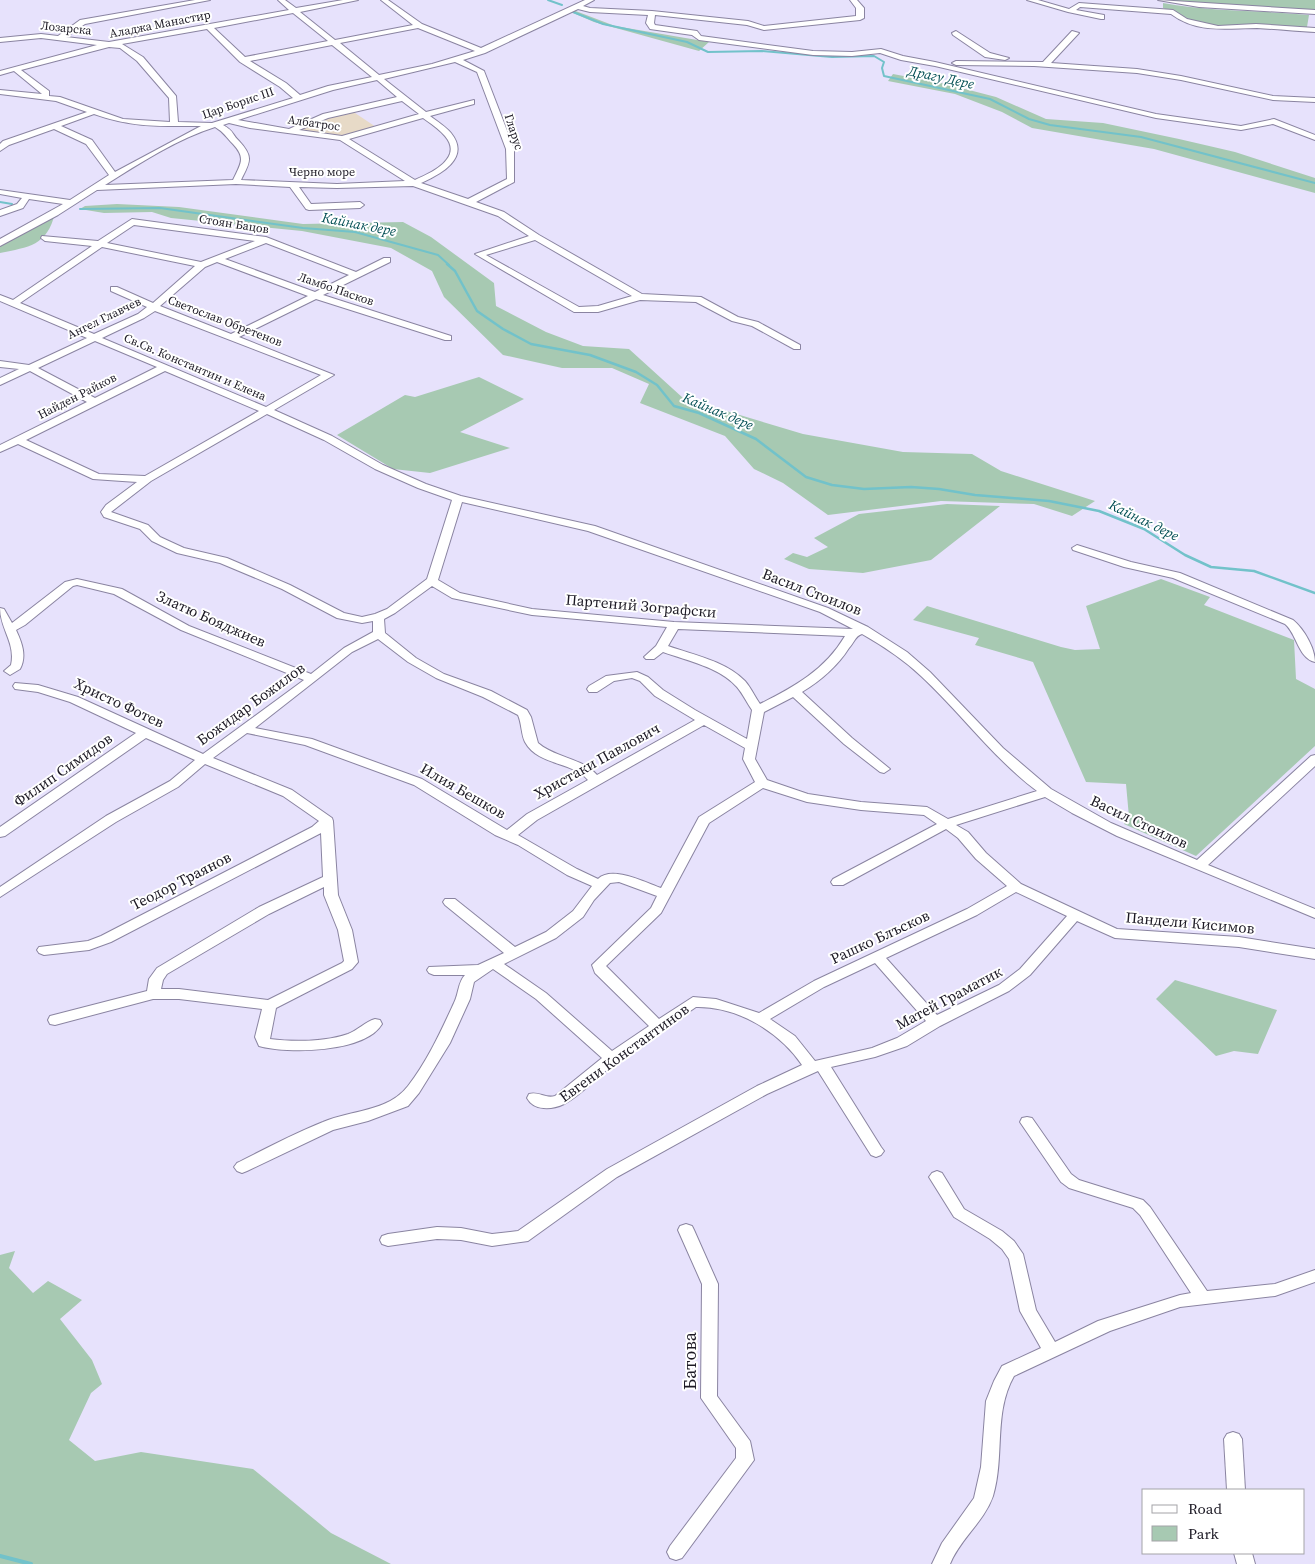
<svg xmlns="http://www.w3.org/2000/svg" width="1315" height="1564" font-family="'Source Serif 4',serif">
<style>
.education{fill:#e7dac7}
.green{fill:#a7c9b2}
.lines{fill:none;stroke-linecap:round;stroke-linejoin:round}
.stream-far2{stroke:#72c2ca;stroke-width:2}
.stream-far1{stroke:#72c2ca;stroke-width:2.5}
.stream{stroke:#72c2ca;stroke-width:4}
.minor-casing{stroke:#8a84a1;stroke-width:2}
.minor{fill:#fff;fill-rule:evenodd}
.labels{text-anchor:middle;stroke-width:4;stroke-linejoin:round;paint-order:stroke}
.far-street-label{font-size:12px;fill:#1c1924;stroke:#fff}
.far-water-label{font-size:14px;font-style:italic;fill:#004d53;stroke:#fff}
.street-label{font-size:15px;fill:#1c1924;stroke:#fff}
.near-street-label{font-size:18px;fill:#1c1924;stroke:#fff}
</style>
<rect width="100%" height="100%" fill="#e7e2fc"/>
<!-- education -->
<polygon class="education" points="352,111 376,127 340,136 297,130 327,117"/>
<!-- green -->
<g class="green">
<polygon points="1169,0 1315,0 1315,11 1205,5"/>
<path d="M1163,3C1211,12 1260,10 1309,15L1307,27L1213,25L1187,19L1163,8Z"/>
<polygon points="573,10 615,26 709,42 699,51 594,22 571,12"/>
<polygon points="893,74 946,84 996,97 1046,119 1103,123 1179,139 1235,152 1315,178 1315,193 1154,149 1032,128 1002,112 955,94 888,81"/>
<polygon points="117,204 179,207 303,224 403,222 431,237 494,283 496,306 546,332 583,346 629,349 683,398 803,434 903,452 972,454 1001,471 1095,501 1072,516 1034,504 941,501 828,515 783,483 754,469 725,436 640,403 649,384 612,368 562,368 503,355 444,297 432,271 391,248 302,231 171,218 152,212 104,213 80,209 85,206"/>
<path d="M55,213C47,246 29,247 0,253V243Z"/>
<polygon points="479,377 524,399 460,432 510,448 430,473 393,469 337,435 405,395 415,397"/>
<polygon points="947,504 1000,506 931,560 863,573 809,569 784,559 793,553 807,557 828,547 814,538 859,514"/>
<polygon points="1161,579 1210,597 1204,605 1294,640 1296,679 1315,689 1315,746 1196,856 1124,824 1129,817 1126,784 1086,782 1033,662 975,645 979,638 913,620 927,606 1061,647 1075,650 1100,649 1086,606"/>
<polygon points="1175,980 1277,1010 1258,1054 1234,1051 1216,1056 1156,999"/>
<polygon points="15,1251 9,1268 33,1293 48,1281 82,1300 60,1319 92,1360 102,1384 91,1393 69,1440 95,1461 141,1452 253,1469 331,1533 391,1564 0,1564 0,1255"/>
</g>
<g class="lines">
<!-- stream-far2 -->
<g class="stream-far2">
<polyline points="548,0 562,5"/>
<polyline points="573,12 603,24 687,42 708,52 762,51 832,57 874,56 884,62 882,68 884,76 990,99 1029,119 1050,125 1141,137 1315,183"/>
<polyline points="0,202 12,204"/>
<polyline points="80,209 160,208 303,228 355,232 438,255 449,265"/>
</g>
<!-- stream-far1 -->
<polyline class="stream-far1" points="447,264 455,271 477,311 503,329 531,344 590,355 636,372 657,385 674,406 699,413 756,439 806,477 832,485 864,489 911,487 939,489 975,495 1049,501 1099,511 1144,529 1185,555 1211,567 1254,571 1315,593"/>
<!-- stream -->
<polyline class="stream" points="0,1556 31,1564"/>
<defs>
<g id="minor">
<path d="M195,0H210L85,24L66,37L109,42L289,10L278,0H285L296,8L343,0H358L300,12L335,40L413,25L381,0H388L422,24L481,48L585,0H594L583,6L590,8L652,11L748,21L764,26L856,16V8L850,0H857L864,8V18L860,20L764,30L747,25L655,15L654,23L655,25L697,31L701,36L813,51L852,52L881,49L903,56L935,62L1156,114L1241,126L1274,119L1315,135V140L1273,124L1241,130L1156,118L935,66L901,60L880,53L852,56L813,55L699,40L692,35L650,29L646,23L648,15L590,12L578,9L485,53L463,60L484,71L514,149V182L476,202L504,212L539,235L642,294L701,297L738,317L758,322L800,345V349H794L752,326L732,321L696,302L640,300L598,312H574L475,254L529,236L498,216L413,186L337,188L299,187L311,204L360,202L364,205L360,208L309,210L306,209L290,187L236,184L97,190L58,215L0,246V239L63,204L29,199L23,208L0,216V210L17,204L22,198L0,194V190L70,200L109,175L86,144L54,129L9,145L0,151V144L3,141L87,112L56,101L0,94V90L42,94L14,71L0,75V71L97,45L41,38L0,42V38L41,34L58,36L80,20ZM293,13L328,41L245,57L214,28ZM418,28L475,51L432,64L379,75L340,43ZM207,29L240,62L280,87L293,98L212,123L178,122L176,96L143,57L122,44ZM332,45L372,77L328,86L300,95L286,83L250,61ZM109,47L120,48L137,61L169,98L170,122L123,119L60,97L49,96V91L21,70ZM455,62L477,72L506,149L507,179L468,199L421,183C441,174 471,158 451,133C446,127 437,121 430,116L474,104V100L426,112L384,79ZM377,80L397,97L323,114L289,129L238,120L333,90ZM402,101L419,114L342,136L299,130L328,118ZM94,114C134,128 160,126 201,126L115,172L92,140L61,126ZM423,118C430,123 439,129 445,136C464,158 431,173 415,180L349,139ZM229,123L250,128L340,140L405,181L337,184L241,180C250,162 254,157 239,141C231,133 235,132 223,125ZM215,127C225,133 225,136 233,144C246,158 241,163 233,180L105,185C140,163 177,139 215,127ZM535,240L632,296L598,306L579,307L486,255Z"/>
<path d="M1027,0H1038L1069,9L1079,3L1173,10L1187,19L1218,26L1256,24L1315,28V32C1296,31 1276,29 1257,28C1226,28 1198,34 1171,14L1080,7L1076,10L1104,15V19H1101L1068,12Z"/>
<polygon points="1158,0 1315,10 1315,14 1199,7"/>
<polygon points="956,31 990,53 1009,58 1005,60 985,57 953,35 952,33"/>
<polygon points="1072,31 1079,33 1051,63 1137,69 1181,76 1273,96 1315,98 1315,102 1273,100 1181,80 1137,73 1034,66 956,65 952,63 956,61 1043,62"/>
<path d="M132,219L266,237L356,272L384,258H390V262L323,295L451,336V340H445L316,299L239,337L334,375L274,410L332,436L383,465L426,484L461,496L595,526L828,608L868,627L907,652L930,672L1003,748L1051,789L1111,823L1197,860L1311,756L1315,755V766L1208,865L1315,909V918L1117,836L1072,813L1045,797L956,825L968,832L986,853L1021,884L1117,929L1239,937L1315,949V959L1239,947L1115,938L1077,921L1030,975L1009,991L940,1026L907,1046L875,1057L831,1067L881,1147L884,1151L881,1155L876,1157L871,1155L818,1071L767,1094L617,1177L528,1241L492,1246L461,1240L437,1239L388,1246L382,1244L380,1240L382,1236L388,1234L437,1227L461,1228L492,1234L518,1231L607,1169L757,1086L802,1065C780,1032 737,1006 696,1007C669,1026 641,1043 615,1063C601,1074 579,1097 564,1104C552,1110 534,1111 527,1098L529,1094C539,1091 545,1099 555,1096L602,1058L536,999L493,969L474,982L470,999L450,1043L419,1093L408,1106L368,1121L333,1130L247,1171L242,1173L237,1171L234,1167L237,1163C265,1149 293,1134 323,1122C351,1110 388,1112 408,1086C428,1060 441,1031 454,1003C459,993 458,982 465,975H434L429,973L427,970L429,967L478,965L504,953L445,905L443,902L445,899H455L515,947L546,932L573,911L592,886L567,875L518,845L495,835L414,785L305,745L247,733L213,758L292,790L332,818L333,821L338,895L352,930L358,962L352,969L276,1008L270,1039C293,1042 325,1042 348,1034C358,1030 365,1022 375,1019L380,1020L382,1024C365,1053 287,1054 259,1046L255,1037L262,1009L179,999H153L55,1025L50,1024L48,1020L50,1016L147,991L149,979L157,968L259,907L323,877L321,833L111,942L89,950L44,955L39,953L37,950L39,947L88,941L101,936L312,827L319,821L283,796L205,764L178,787L116,822L0,897V887L106,816L170,781L195,760L146,738L5,836L0,837V827L136,733L70,702L38,692L15,689L13,686L15,683L38,685L78,697L203,754L304,680L181,630L114,594L77,585L73,586L25,625L16,630C22,643 27,656 20,669L10,675L4,671L11,665C16,643 0,629 0,608L4,609L12,623L65,582L77,579L122,589L189,626L311,674L344,648L373,632V621L362,623L337,618L282,589L220,563L177,553L152,541L140,529L104,517L101,512L106,505L137,482L93,479L18,444L0,452V445L87,402L30,371L0,385V378L19,369L0,367V361L29,365L87,338L0,301V295L13,300L92,246L45,241L41,238L42,236L98,241ZM134,225L255,241L201,262L107,243ZM266,243L349,275L315,292L225,259ZM102,247L195,266L153,303L117,287H111V291L147,307L138,314L94,334L20,303ZM217,262L308,296L231,334L160,306L205,267ZM155,311L321,375L266,407L102,338L144,318ZM95,341L157,367L95,398L38,368ZM165,371L259,411L145,476L99,474L26,440ZM267,414L324,440L375,469L418,488L452,500L427,579L387,609L375,614L362,617L344,613L290,585L227,558L184,548L160,537L148,525L111,512L151,481ZM462,502L588,531L820,612L853,629L674,622L532,609L460,593L438,580ZM432,586L452,598L532,615L667,627L656,646L644,657L646,659H654L663,652C688,661 719,667 737,687C743,694 747,703 752,710L747,739L695,710L663,690L648,677L637,672L606,676L589,686L587,689L589,692H597L614,681L632,678L640,681L655,696L695,720L597,775C583,758 555,758 538,743L531,717L527,710L491,691L444,674L416,658L385,633L384,619L395,613ZM678,629L845,636C825,670 794,687 760,704C755,697 751,688 745,681C725,661 694,655 668,646ZM862,634C883,646 903,659 921,676C961,713 993,758 1037,791L948,819L927,807L861,802L808,794L767,780L755,759L764,712L793,697L844,744L880,772L884,773L890,769L852,738L802,692C820,681 837,667 849,648C854,643 855,636 862,634ZM378,639L408,662L436,678L483,697L518,715C522,724 521,734 525,742C538,766 572,761 588,780L527,814L507,830L422,779L312,739L255,728L352,652ZM704,725L745,748L743,759L755,782L699,817L661,888C646,883 612,865 598,879L577,869L518,835L537,820ZM763,788L807,802L861,810L924,815L937,824L833,879L831,882L833,885H843L946,829L958,838L976,859L1007,886L967,909L814,981L759,1013L716,999L693,997L659,1019L606,966L661,913L709,823ZM619,882L657,896L651,908L592,965L595,973L649,1026L612,1051L546,993L504,964L556,938L583,917L594,900L610,883ZM324,887V895L338,930L344,961L342,963L268,1000L179,989H161L163,980L167,974L269,914ZM1016,892L1067,916L1020,969L999,985L937,1015L886,958L977,915ZM875,963L926,1021L897,1038L872,1048L815,1061L795,1036L770,1019L824,987Z"/>
<path d="M1077,545L1131,562L1180,573L1293,620C1304,629 1315,648 1315,662C1298,658 1297,634 1285,624L1173,578L1124,567L1073,550L1072,548Z"/>
<path d="M1027,1117L1032,1118L1071,1174L1079,1180L1143,1200L1150,1207L1207,1291L1275,1284L1315,1270V1282L1275,1296L1180,1307L1110,1331L1014,1376C993,1413 1005,1456 993,1496C984,1522 960,1539 950,1564H932L942,1543L974,1498L981,1467L986,1401L994,1381L1002,1366L1041,1348L1020,1311L1009,1259L1002,1249L990,1239L954,1217L929,1177L932,1173L937,1171L942,1173L964,1209L1002,1231L1014,1241L1023,1254L1036,1310L1055,1342L1098,1321L1180,1295L1191,1293L1140,1215L1133,1208L1069,1188L1061,1182L1020,1122L1022,1118Z"/>
<polygon points="686,1224 692,1226 694,1230 718,1284 717,1396 750,1441 754,1460 682,1558 676,1560 670,1558 667,1552 670,1546 736,1458 736,1448 701,1398 702,1284 678,1230 680,1226"/>
<polygon points="1233,1432 1239,1434 1242,1439 1245,1490 1227,1490 1224,1439 1227,1434"/>
<polygon points="1234,1553 1252,1553 1255,1564 1237,1564"/>
</g>
</defs>
<!-- minor casing -->
<use href="#minor" class="minor-casing"/>
<!-- minor -->
<use href="#minor" class="minor"/>
</g>
<g class="labels">
<!-- far-street labels -->
<g class="far-street-label">
<text transform="translate(160 24) rotate(-11)" y="4">Аладжа Манастир</text>
<text transform="translate(66 28) rotate(6)" y="4">Лозарска</text>
<text transform="translate(238 103) rotate(-19)" y="4">Цар Борис III</text>
<text transform="translate(314 123) rotate(8)" y="4">Албатрос</text>
<text transform="translate(514 132) rotate(72)" y="4">Гларус</text>
<text x="322" y="176">Черно море</text>
<text transform="translate(234 224) rotate(9)" y="4">Стоян Бацов</text>
<text transform="translate(336 289) rotate(19)" y="4">Ламбо Пасков</text>
<text transform="translate(104 318) rotate(-26)" y="4">Ангел Главчев</text>
<text transform="translate(225 321) rotate(21)" y="4">Светослав Обретенов</text>
<text transform="translate(195 367) rotate(23)" y="4">Св.Св. Константин и Елена</text>
<text transform="translate(77 396) rotate(-27)" y="4">Найден Райков</text>
</g>
<!-- far-water labels -->
<g class="far-water-label">
<text transform="translate(941 77) rotate(12)" y="5">Драгу Дере</text>
<text transform="translate(359 224) rotate(11)" y="5">Кайнак дере</text>
<text transform="translate(718 411) rotate(23)" y="5">Кайнак дере</text>
<text transform="translate(1144 520) rotate(26)" y="5">Кайнак дере</text>
</g>
<!-- street labels -->
<g class="street-label">
<text transform="translate(812 592) rotate(21)" y="5">Васил Стоилов</text>
<text transform="translate(641 606) rotate(5)" y="5">Партений Зографски</text>
<text transform="translate(211 619) rotate(24)" y="5">Златю Бояджиев</text>
<text transform="translate(119 703) rotate(25)" y="5">Христо Фотев</text>
<text transform="translate(251 704) rotate(-36)" y="5">Божидар Божилов</text>
<text transform="translate(597 761) rotate(-29)" y="5">Христаки Павлович</text>
<text transform="translate(63 770) rotate(-35)" y="5">Филип Симидов</text>
<text transform="translate(463 791) rotate(30)" y="5">Илия Бешков</text>
<text transform="translate(1139 822) rotate(25)" y="5">Васил Стоилов</text>
<text transform="translate(181 881) rotate(-27)" y="5">Теодор Траянов</text>
<text transform="translate(1190 923) rotate(5)" y="5">Пандели Кисимов</text>
<text transform="translate(880 937) rotate(-25)" y="5">Рашко Блъсков</text>
<text transform="translate(949 998) rotate(-28)" y="5">Матей Граматик</text>
<text transform="translate(624 1053) rotate(-36)" y="5">Евгени Константинов</text>
</g>
<!-- near-street labels -->
<g class="near-street-label">
<text transform="translate(690 1361) rotate(-90)" y="6">Батова</text>
</g>
</g>
<!-- legend -->
<rect x="1142" y="1489" width="162" height="65" fill="#ffffff" stroke="#a4a3a7"/>
<rect x="1152" y="1505" width="25" height="8" fill="#ffffff" stroke="#a4a3a7"/>
<text x="1188" y="1514" font-size="15" fill="#1c1924">Road</text>
<rect x="1152" y="1526" width="25" height="15" fill="#a7c9b2" stroke="#a4a3a7"/>
<text x="1188" y="1539" font-size="15" fill="#1c1924">Park</text>
</svg>
